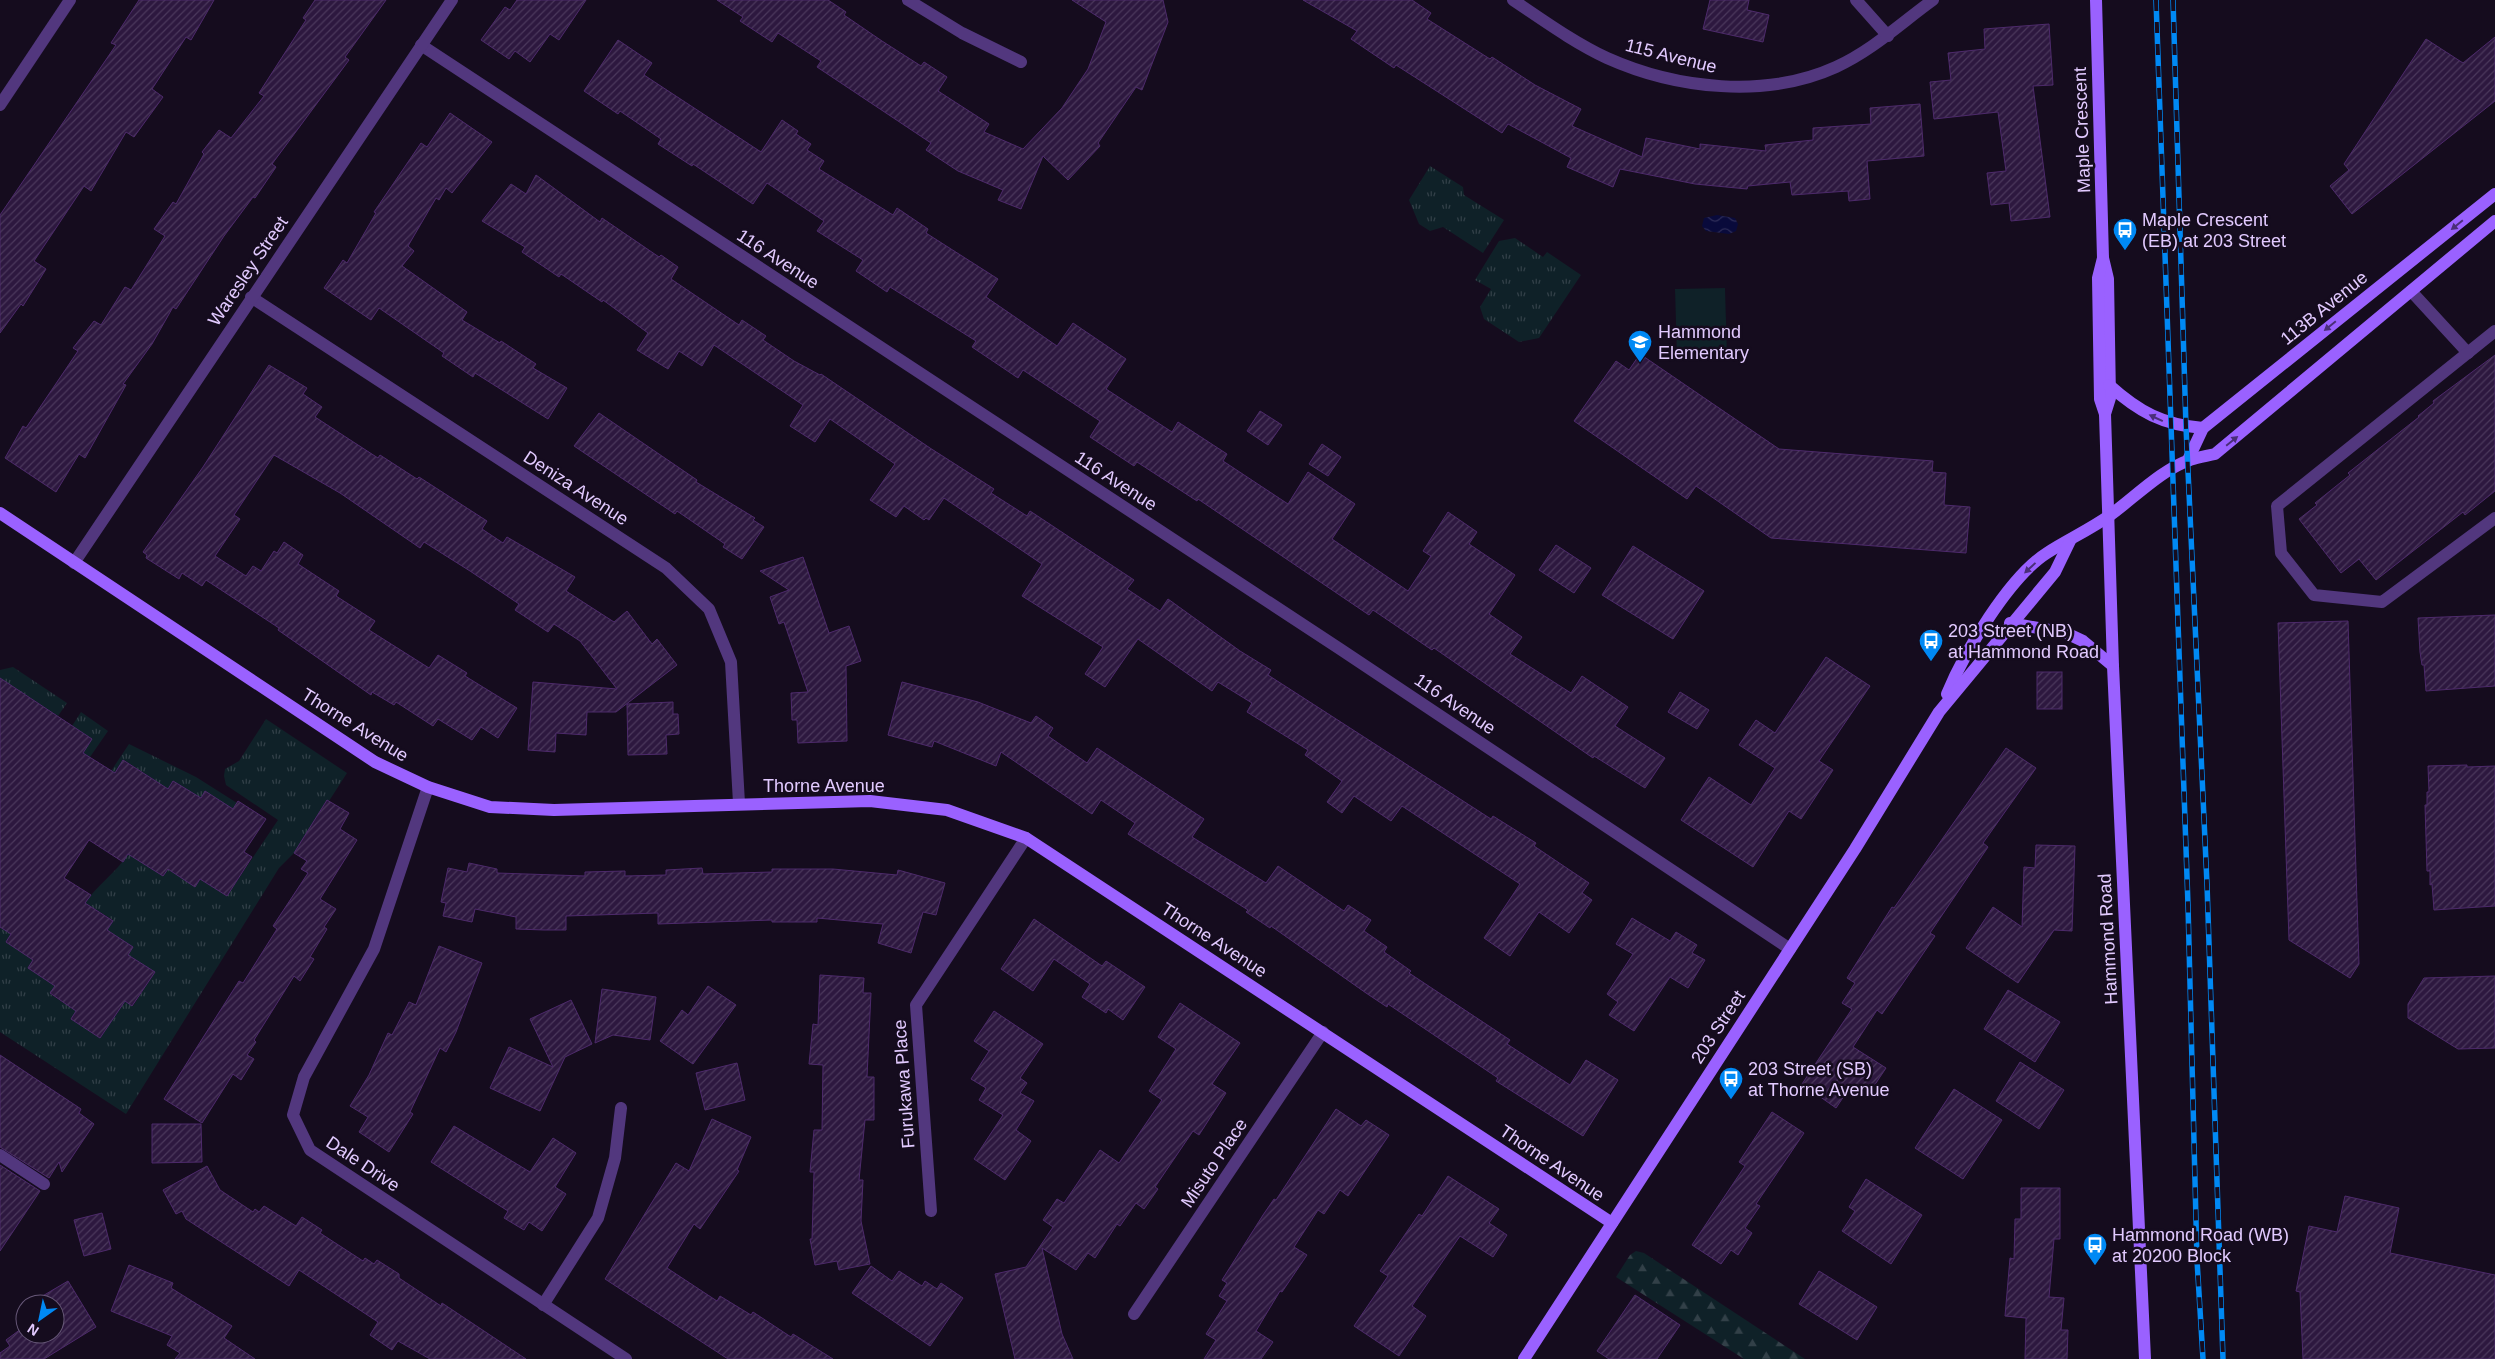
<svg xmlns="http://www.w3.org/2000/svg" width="2495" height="1359" font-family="Arial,sans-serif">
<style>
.grass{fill:url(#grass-tufts)}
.forest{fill:url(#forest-firs)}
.pitch{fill:#0f2128}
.water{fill:url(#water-waves)}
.building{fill:url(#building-hatch);stroke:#4d2a6b}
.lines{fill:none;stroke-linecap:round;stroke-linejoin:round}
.lane{stroke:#52377e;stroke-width:12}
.street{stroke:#52377e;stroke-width:12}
.secondary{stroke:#9a61ff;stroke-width:12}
.rail-casing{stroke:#0089f4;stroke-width:5.5}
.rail{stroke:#150c1e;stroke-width:4;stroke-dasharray:11;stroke-linecap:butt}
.oneway{fill:#4a2e78}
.labels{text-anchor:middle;stroke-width:5;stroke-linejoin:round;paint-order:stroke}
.street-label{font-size:18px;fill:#e2caff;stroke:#150c1e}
.poi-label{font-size:18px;fill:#e2caff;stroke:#150c1e;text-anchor:start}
</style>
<defs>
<pattern id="grass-tufts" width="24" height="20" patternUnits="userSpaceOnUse" patternTransform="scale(1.25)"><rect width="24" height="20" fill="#0f2128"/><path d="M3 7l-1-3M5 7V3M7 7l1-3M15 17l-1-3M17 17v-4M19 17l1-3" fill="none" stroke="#324048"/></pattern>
<pattern id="forest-firs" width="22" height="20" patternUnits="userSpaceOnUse" patternTransform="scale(1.25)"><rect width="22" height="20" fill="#0f2128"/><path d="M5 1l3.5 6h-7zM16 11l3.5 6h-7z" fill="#324048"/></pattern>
<pattern id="water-waves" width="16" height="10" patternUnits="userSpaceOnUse" patternTransform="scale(1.25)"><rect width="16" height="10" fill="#090a3b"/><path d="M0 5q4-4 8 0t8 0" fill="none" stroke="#2d2c58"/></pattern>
<pattern id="building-hatch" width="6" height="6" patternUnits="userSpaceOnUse" patternTransform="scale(1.25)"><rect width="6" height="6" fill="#2d183f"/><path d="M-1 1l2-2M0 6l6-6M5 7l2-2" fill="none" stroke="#4b385c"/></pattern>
</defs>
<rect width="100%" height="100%" fill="#150c1e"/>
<!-- grass -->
<g class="grass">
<polygon points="1430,166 1463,187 1464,195 1504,220 1483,253 1443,227 1430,231 1419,224 1409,200"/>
<polygon points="1515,238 1543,257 1547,252 1581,275 1539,338 1519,342 1484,319 1480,307 1491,289 1475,280 1499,241"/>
<polygon points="13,667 67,703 58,716 0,678 0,670"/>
<polygon points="81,712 108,731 90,757 83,753 92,739 72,726"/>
<path d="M266,719L347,773L329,801L327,800L294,853L279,868L126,1114L0,1032V927L11,934L6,942L33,960L28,968L55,986L50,994L76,1011L71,1019L100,1038L125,1001L133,1006L155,972L128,955L133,947L107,930L113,920L85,903C98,884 116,873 128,854L163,876L168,869L200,879L227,896L278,820L226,785L224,776L225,769L239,761Z"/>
<polygon points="129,744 196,777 237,803 233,809 205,791 201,798 173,781 168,789 124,760 115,773 111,771"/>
</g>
<!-- forest -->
<polygon class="forest" points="1636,1251 1644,1253 1805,1359 1744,1359 1616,1277 1630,1255"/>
<!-- pitch -->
<polygon class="pitch" points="1725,288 1727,356 1677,357 1675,289"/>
<!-- water -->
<polygon class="water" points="1717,215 1735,218 1738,224 1736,231 1729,234 1706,231 1702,226 1704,218"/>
<!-- building -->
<g class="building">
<polygon points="139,0 214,0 191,40 186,37 152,89 163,97 134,137 126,132 91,191 84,186 34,261 46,269 23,306 21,304 0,333 0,215 116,45 111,43"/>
<polygon points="315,0 386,0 345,57 349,60 272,164 276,167 255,198 253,197 224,236 176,309 173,307 152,344 123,384 126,385 85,458 79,454 56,492 5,458 23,426 26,428 78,351 73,348 94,321 101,325 125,287 131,290 165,236 154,229 173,202 176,204 204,154 202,152 219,130 231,138 264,96 259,93 306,20 303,18"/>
<polygon points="517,0 586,0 559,40 550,34 530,62 515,51 509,59 481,40 505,7 510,10"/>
<polygon points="717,0 828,0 846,12 844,15 882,41 921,66 924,62 947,77 938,91 989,124 984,132 1023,149 1062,108 1088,69 1106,22 1072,0 1163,0 1168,22 1142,90 1136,87 1098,143 1100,146 1068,180 1043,156 1021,209 998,200 1003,190 958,171 926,150 931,143 817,67 821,61 778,33 772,42 740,21 743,17"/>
<polygon points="1303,0 1412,0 1431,13 1427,19 1490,59 1492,57 1535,85 1581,109 1572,126 1642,157 1646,138 1700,149 1700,144 1766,151 1765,145 1813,140 1813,128 1871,124 1870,108 1920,104 1924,156 1867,161 1870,199 1849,201 1848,191 1792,195 1790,182 1748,186 1747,189 1695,184 1620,169 1613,187 1567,167 1571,158 1508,124 1502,133 1396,65 1394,68 1351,39 1357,31"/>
<polygon points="1710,0 1749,0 1747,10 1769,15 1763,42 1703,29"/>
<polygon points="2049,24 2053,85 2033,86 2050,217 2011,221 2009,203 1991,205 1987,173 2006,171 1998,112 1934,119 1930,82 1951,80 1948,53 1985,49 1984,29"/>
<polygon points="2495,37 2495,101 2352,214 2330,186 2349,170 2344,164 2426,39 2463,63"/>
<polygon points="618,40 652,63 644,75 761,152 782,120 798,131 796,134 811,144 807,150 824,161 819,169 893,215 897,208 928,229 926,233 998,279 986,297 1057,346 1073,323 1126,359 1106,389 1172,432 1178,422 1227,454 1223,461 1288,504 1308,472 1355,504 1332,539 1408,591 1431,556 1423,551 1448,512 1477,532 1469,544 1515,575 1489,614 1522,637 1510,654 1571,693 1582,676 1628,707 1615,726 1665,758 1645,788 1594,756 1593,758 1434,648 1432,650 1373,610 1369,615 1198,499 1197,501 1137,462 1134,466 1090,437 1100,421 1023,370 1018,378 972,347 976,341 890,287 887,292 856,271 863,260 817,231 824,221 767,183 753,204 693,164 692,166 658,144 661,139 620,111 618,114 584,91"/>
<polygon points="450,113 492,142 452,193 446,188 439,200 436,198 408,246 414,251 402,266 467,312 462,320 500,343 501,341 536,364 533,368 567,388 548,419 475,373 473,377 442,356 444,353 379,308 371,320 324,288 343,260 347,263 376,213 374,212 421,143 427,147"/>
<polygon points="536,175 600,222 602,218 659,257 661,255 678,267 671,279 739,325 742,320 766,336 763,340 794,361 820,375 821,374 930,448 994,489 991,493 1027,516 1030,511 1134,580 1127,589 1160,611 1168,599 1240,651 1271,670 1268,675 1491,819 1493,816 1536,843 1534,846 1589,883 1582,893 1592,900 1569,933 1539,912 1510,956 1484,938 1520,884 1402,806 1391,821 1354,796 1342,813 1327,802 1342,781 1305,755 1308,750 1247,712 1252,703 1218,682 1212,691 1138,639 1105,687 1085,674 1103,647 1022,596 1042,564 944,498 929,520 926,518 924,520 904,506 896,517 870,500 895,464 830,419 815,442 790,426 803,405 714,345 702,366 679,351 668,369 637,350 648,333 603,300 602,302 561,274 559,277 522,252 525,247 482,221 511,184 526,194"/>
<polygon points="1640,354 1779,449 1933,461 1932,472 1946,473 1944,505 1970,507 1966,553 1771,538 1696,486 1687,499 1574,421 1616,361 1629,370"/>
<polygon points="2495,355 2495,491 2465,515 2463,512 2376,580 2359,559 2341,573 2299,519 2317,505 2315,503 2350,475 2348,473 2419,417 2418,416 2434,403 2433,401"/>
<polygon points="269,365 307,388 303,394 322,407 315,417 378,458 380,455 417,479 419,477 487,521 482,529 503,543 507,537 575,577 566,591 614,622 627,611 652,644 657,639 677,665 616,712 587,712 586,735 556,733 555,752 528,750 533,682 617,689 580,641 554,624 548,632 515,610 519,604 470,571 424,542 420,548 340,493 274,455 234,515 240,519 215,556 246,576 253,566 261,571 274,551 277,553 284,542 303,555 298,564 339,591 336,596 375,621 369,630 429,668 438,655 467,673 465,676 517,708 498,738 481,727 472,740 438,719 433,726 396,702 394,705 372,692 371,695 278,630 279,628 206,580 202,586 182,573 179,579 146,558 147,555 143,552 203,467"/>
<polygon points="1260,411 1282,425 1268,445 1247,431"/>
<polygon points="599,413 697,480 696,482 755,518 753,520 764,527 742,559 723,547 725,544 677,511 675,514 574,446"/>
<polygon points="1322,444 1341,457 1328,476 1309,464"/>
<polygon points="1556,545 1591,568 1574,593 1539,570"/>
<polygon points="1633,546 1704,591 1673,639 1602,595"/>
<polygon points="803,557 829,633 849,626 861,661 846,666 847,741 798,743 797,720 792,720 791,693 808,692 784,622 779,624 770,597 789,590 760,571"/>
<polygon points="2495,615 2495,686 2426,691 2424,665 2422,665 2420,652 2418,618"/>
<polygon points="2348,621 2359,964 2350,978 2289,940 2278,623"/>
<polygon points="1826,657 1870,686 1819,761 1833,770 1801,819 1789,811 1753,867 1681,820 1709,777 1751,805 1775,768 1739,745 1756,720 1775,733"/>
<rect x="2037" y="672" width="25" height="37"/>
<polygon points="0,678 92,739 83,753 115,773 123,760 168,789 173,781 201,798 205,791 233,809 238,801 266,819 244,852 252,857 227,896 200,879 195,887 168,869 163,876 128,854 123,862 89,840 64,878 91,895 85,903 113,921 107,930 133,947 128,955 155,972 132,1006 125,1001 100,1038 71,1019 76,1011 50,993 55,986 28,968 33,960 6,942 11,934 0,927"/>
<polygon points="902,682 978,702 1031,723 1036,716 1053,728 1048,736 1087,763 1097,748 1204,819 1192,837 1266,883 1278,866 1344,911 1348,905 1371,920 1364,931 1387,947 1384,952 1411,971 1409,973 1510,1040 1507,1044 1570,1085 1586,1060 1618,1080 1583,1136 1496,1081 1498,1078 1388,1004 1387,1007 1366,993 1271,926 1270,928 1246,912 1248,910 1128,834 1135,823 1101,800 1092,814 1001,752 996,766 934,741 932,747 888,735"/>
<polygon points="1680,692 1709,710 1697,729 1668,712"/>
<polygon points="673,702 673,714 678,714 679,734 666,735 667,754 628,755 627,704"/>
<polygon points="2006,748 2036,768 1983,843 1988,847 1930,933 1935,936 1882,1014 1877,1010 1853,1047 1886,1068 1866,1098 1850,1087 1836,1108 1802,1084 1852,1009 1842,1003 1855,983 1847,978 1892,907 1894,908"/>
<polygon points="2467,765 2467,767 2495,766 2495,906 2434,910 2432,884 2430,885 2430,871 2427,871 2425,805 2427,805 2427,792 2429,792 2428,766"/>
<polygon points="327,800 349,813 340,829 357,840 320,899 336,909 324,927 327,929 310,957 314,959 300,981 294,976 254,1040 256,1042 247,1055 254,1059 241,1080 233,1074 202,1123 164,1099 239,981 243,983 277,929 273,926 308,873 301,869 307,861 294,853"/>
<polygon points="2036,845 2075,846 2072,931 2054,930 2018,983 1966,948 1993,907 2022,927 2024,867 2035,868"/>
<polygon points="469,863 497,869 497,873 585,876 585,872 625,871 625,876 666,875 666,870 702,868 703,874 772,872 772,869 833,869 897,875 898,870 945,883 936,915 923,912 911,953 878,943 883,924 817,918 817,922 772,922 772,920 658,924 658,913 566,916 566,930 544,930 516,929 516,917 475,909 472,922 443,916 446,903 441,902 448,868 467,872"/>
<polygon points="1632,918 1670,941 1676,932 1697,945 1692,953 1705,960 1688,988 1670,977 1634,1031 1609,1015 1618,1002 1607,994 1633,954 1616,944"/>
<polygon points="1034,919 1102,966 1106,961 1145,987 1123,1020 1108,1009 1106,1013 1082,997 1090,984 1054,959 1033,991 1001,969"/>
<polygon points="439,946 482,963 456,1032 446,1052 440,1048 410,1112 413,1114 389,1152 359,1132 368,1117 350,1106 369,1075 388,1033 392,1035 409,1002 416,1005"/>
<polygon points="820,975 864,978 863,993 871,993 867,1077 874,1077 874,1120 865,1120 859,1180 863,1180 861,1221 870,1264 839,1270 837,1261 815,1265 810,1239 812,1239 814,1172 810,1172 814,1130 822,1130 823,1065 809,1064 813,1024 818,1025"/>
<polygon points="2495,976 2495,1048 2458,1049 2408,1018 2408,1004 2424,978"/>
<polygon points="708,986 736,1005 693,1064 660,1041 682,1010 688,1015"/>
<polygon points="602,989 656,997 650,1040 613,1035 595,1043"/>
<polygon points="2008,990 2060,1022 2035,1062 1984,1029"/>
<polygon points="571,1000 592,1044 565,1057 540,1111 490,1088 509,1047 553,1067 530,1019"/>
<polygon points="1180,1003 1240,1043 1212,1084 1226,1093 1199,1135 1193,1131 1155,1187 1158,1189 1144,1209 1136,1203 1120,1226 1117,1224 1095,1258 1088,1253 1076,1270 1042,1248 1062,1334 1073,1359 1015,1359 995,1274 1026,1267 1053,1227 1043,1220 1057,1199 1064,1203 1100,1150 1119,1163 1162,1100 1149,1091 1176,1049 1158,1037"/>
<polygon points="994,1011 1043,1044 1020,1078 1027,1083 1020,1093 1034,1101 1016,1130 1031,1141 1005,1180 974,1159 1003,1115 979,1100 986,1088 971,1079 989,1051 974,1041"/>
<polygon points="0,1055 81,1109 79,1113 94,1124 62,1172 59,1162 49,1178 0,1147"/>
<polygon points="2020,1062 2064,1090 2039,1129 1996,1101"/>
<polygon points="737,1063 745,1100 705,1110 696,1073"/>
<polygon points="1954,1089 2002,1120 1963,1179 1915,1148"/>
<polygon points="1336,1109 1361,1126 1366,1120 1389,1135 1348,1196 1340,1190 1324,1214 1318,1210 1294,1247 1307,1255 1282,1292 1280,1291 1256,1331 1273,1342 1261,1359 1204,1359 1216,1340 1206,1334 1227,1301 1219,1296 1227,1283 1222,1280 1263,1215 1274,1199 1276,1200"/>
<polygon points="1772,1112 1804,1133 1756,1204 1760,1206 1745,1228 1752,1233 1738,1255 1731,1250 1721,1264 1692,1245 1745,1166 1739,1162"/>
<polygon points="712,1119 751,1137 737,1170 739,1171 700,1229 694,1224 667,1268 717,1301 720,1296 751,1315 753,1312 791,1337 793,1334 833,1359 728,1359 605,1279 676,1163 689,1171"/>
<polygon points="152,1124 201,1124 202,1162 152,1163"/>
<polygon points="454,1126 530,1172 553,1138 576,1153 555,1187 566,1194 542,1231 529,1222 524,1230 504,1218 508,1211 431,1162"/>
<polygon points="0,1165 40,1191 0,1251"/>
<polygon points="207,1166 220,1190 253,1212 255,1209 259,1212 264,1206 296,1226 302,1217 322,1230 320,1233 363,1261 365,1258 374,1264 377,1260 399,1274 399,1278 441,1306 442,1303 526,1359 430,1359 398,1341 392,1350 370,1335 378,1322 299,1270 289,1286 186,1219 182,1211 176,1214 163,1190"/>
<polygon points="1448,1176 1499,1209 1489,1223 1507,1235 1493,1257 1460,1236 1412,1306 1426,1316 1399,1356 1354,1326 1388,1276 1380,1271 1419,1214 1422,1216"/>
<polygon points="1866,1179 1922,1215 1891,1264 1842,1231 1855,1211 1849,1207"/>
<polygon points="2021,1188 2060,1188 2060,1239 2054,1239 2049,1297 2064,1298 2061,1330 2068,1330 2067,1359 2025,1359 2026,1318 2005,1316 2010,1258 2014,1259 2015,1219 2021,1219"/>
<polygon points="2345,1196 2399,1208 2390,1253 2495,1275 2495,1359 2303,1359 2300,1292 2296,1291 2309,1226 2337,1232"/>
<polygon points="102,1213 111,1249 84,1256 74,1220"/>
<polygon points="129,1265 173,1283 171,1288 232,1326 224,1338 255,1359 175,1359 180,1353 167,1345 172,1336 111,1311"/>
<polygon points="871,1266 892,1281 899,1271 922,1286 925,1281 937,1289 941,1283 963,1298 930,1346 852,1293"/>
<polygon points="1819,1271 1877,1307 1857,1340 1799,1304"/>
<polygon points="68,1281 96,1327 44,1359 0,1359 0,1353 10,1346 6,1340 25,1326 25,1334 55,1334 55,1304 29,1304"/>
<polygon points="1635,1295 1680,1325 1657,1359 1609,1359 1597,1351"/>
</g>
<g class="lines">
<!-- lane -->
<g class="lane">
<polyline points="2411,291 2468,353"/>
<polyline points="2495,331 2277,506 2281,553 2314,595 2382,602 2495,518"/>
<polyline points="0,1155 44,1184"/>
</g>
<!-- street -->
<g class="street">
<polyline points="908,0 962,33 1021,62"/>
<path d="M1513,0C1543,20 1573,42 1607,58C1676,89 1766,99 1836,67C1873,50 1901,23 1933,0"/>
<polyline points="1856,0 1888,36"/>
<polyline points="421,45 1340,649 1790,949"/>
<polyline points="0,105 70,0"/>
<polyline points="251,297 666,568 709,609 731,662 739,803"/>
<polyline points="74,563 452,0"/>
<polyline points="428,787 374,949 304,1077 293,1115 310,1150 626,1359"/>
<polyline points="931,1211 916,1005 1026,838"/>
<polyline points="543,1305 598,1218 615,1158 621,1108"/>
<polyline points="1134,1314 1323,1032"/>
</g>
<!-- secondary -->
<g class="secondary">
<polyline points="2096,0 2103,258 2108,279 2110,398 2105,414"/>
<polyline points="2103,258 2098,278 2100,399 2105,414 2113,666 2145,1359"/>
<path d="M2109,385C2139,412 2163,425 2203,428"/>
<polyline points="2188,460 2203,428 2495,194"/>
<polyline points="0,513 375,762 428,787 490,807 554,810 870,801 947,810 1026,838 1612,1223"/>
<polyline points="2010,623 2066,633 2083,641 2113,666"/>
<path d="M1947,694C1964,653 2009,577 2047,553C2067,540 2089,530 2109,516C2133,499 2162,469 2190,460C2198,457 2207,456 2215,454L2495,221"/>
<polyline points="1524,1359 1855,849 1939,712 2055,572 2070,541"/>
</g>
<defs>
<g id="rail">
<polyline points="2156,0 2188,905 2197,1260 2203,1359"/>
<polyline points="2173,0 2186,427 2207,884 2223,1359"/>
</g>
</defs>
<!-- rail casing -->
<use href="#rail" class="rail-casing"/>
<!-- rail -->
<use href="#rail" class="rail"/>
</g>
<!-- one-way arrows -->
<defs><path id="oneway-solid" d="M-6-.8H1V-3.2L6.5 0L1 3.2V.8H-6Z" transform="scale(1.25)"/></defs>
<g class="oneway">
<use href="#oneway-solid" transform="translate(2457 225) rotate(141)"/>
<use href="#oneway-solid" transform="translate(2330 326) rotate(141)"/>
<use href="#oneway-solid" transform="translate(2156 418) rotate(-155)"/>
<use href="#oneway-solid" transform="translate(2232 441) rotate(-39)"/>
<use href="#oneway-solid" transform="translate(2030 568) rotate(137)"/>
</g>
<!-- icons -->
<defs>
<symbol id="bus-pin" viewBox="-11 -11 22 30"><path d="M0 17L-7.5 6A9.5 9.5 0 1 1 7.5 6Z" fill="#0089f4" stroke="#150c1e"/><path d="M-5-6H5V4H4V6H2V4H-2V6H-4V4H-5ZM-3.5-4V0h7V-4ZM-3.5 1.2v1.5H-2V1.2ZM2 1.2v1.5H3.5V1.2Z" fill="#fff"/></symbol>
<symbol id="school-pin" viewBox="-11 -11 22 30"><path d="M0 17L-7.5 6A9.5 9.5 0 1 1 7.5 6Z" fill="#0089f4" stroke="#150c1e"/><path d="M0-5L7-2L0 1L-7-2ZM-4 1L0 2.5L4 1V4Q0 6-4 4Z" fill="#fff"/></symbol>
</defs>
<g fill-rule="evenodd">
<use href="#bus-pin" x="2111" y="216" width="28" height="38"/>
<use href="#school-pin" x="1626" y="328" width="28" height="38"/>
<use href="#bus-pin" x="1917" y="627" width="28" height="38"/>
<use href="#bus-pin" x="1717" y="1065" width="28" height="38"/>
<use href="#bus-pin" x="2081" y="1231" width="28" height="38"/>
</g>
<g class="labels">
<!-- street labels -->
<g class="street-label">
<text transform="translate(1671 56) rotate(14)" y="6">115 Avenue</text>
<text transform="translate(2082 130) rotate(-92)" y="6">Maple Crescent</text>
<text transform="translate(778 259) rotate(33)" y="6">116 Avenue</text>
<text transform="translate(248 271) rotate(-56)" y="6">Waresley Street</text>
<text transform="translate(2324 308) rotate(-39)" y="6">113B Avenue</text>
<text transform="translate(1116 481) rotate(33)" y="6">116 Avenue</text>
<text transform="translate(576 488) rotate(33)" y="6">Deniza Avenue</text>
<text transform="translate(1455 704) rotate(34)" y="6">116 Avenue</text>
<text transform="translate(355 725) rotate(32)" y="6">Thorne Avenue</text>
<text x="824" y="792">Thorne Avenue</text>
<text transform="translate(2108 939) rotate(-93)" y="6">Hammond Road</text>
<text transform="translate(1214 940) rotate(33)" y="6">Thorne Avenue</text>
<text transform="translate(1718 1027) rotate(-57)" y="6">203 Street</text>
<text transform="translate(904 1084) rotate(-94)" y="6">Furukawa Place</text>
<text transform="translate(1214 1163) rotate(-56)" y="6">Misuto Place</text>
<text transform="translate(1552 1163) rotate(34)" y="6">Thorne Avenue</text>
<text transform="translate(363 1164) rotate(34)" y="6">Dale Drive</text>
</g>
<!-- poi labels -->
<g class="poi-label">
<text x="2142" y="226">Maple Crescent<tspan x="2142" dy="21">(EB) at 203 Street</tspan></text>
<text x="1658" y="338">Hammond<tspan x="1658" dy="21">Elementary</tspan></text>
<text x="1948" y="637">203 Street (NB)<tspan x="1948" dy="21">at Hammond Road</tspan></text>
<text x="1748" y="1075">203 Street (SB)<tspan x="1748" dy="21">at Thorne Avenue</tspan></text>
<text x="2112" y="1241">Hammond Road (WB)<tspan x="2112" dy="21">at 20200 Block</tspan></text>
</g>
</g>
<!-- north arrow -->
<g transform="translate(40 1319) rotate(213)"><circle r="24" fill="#150c1e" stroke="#675878"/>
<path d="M0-4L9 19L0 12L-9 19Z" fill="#0089f4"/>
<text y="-8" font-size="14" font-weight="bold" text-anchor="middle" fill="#e2caff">N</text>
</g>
</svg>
